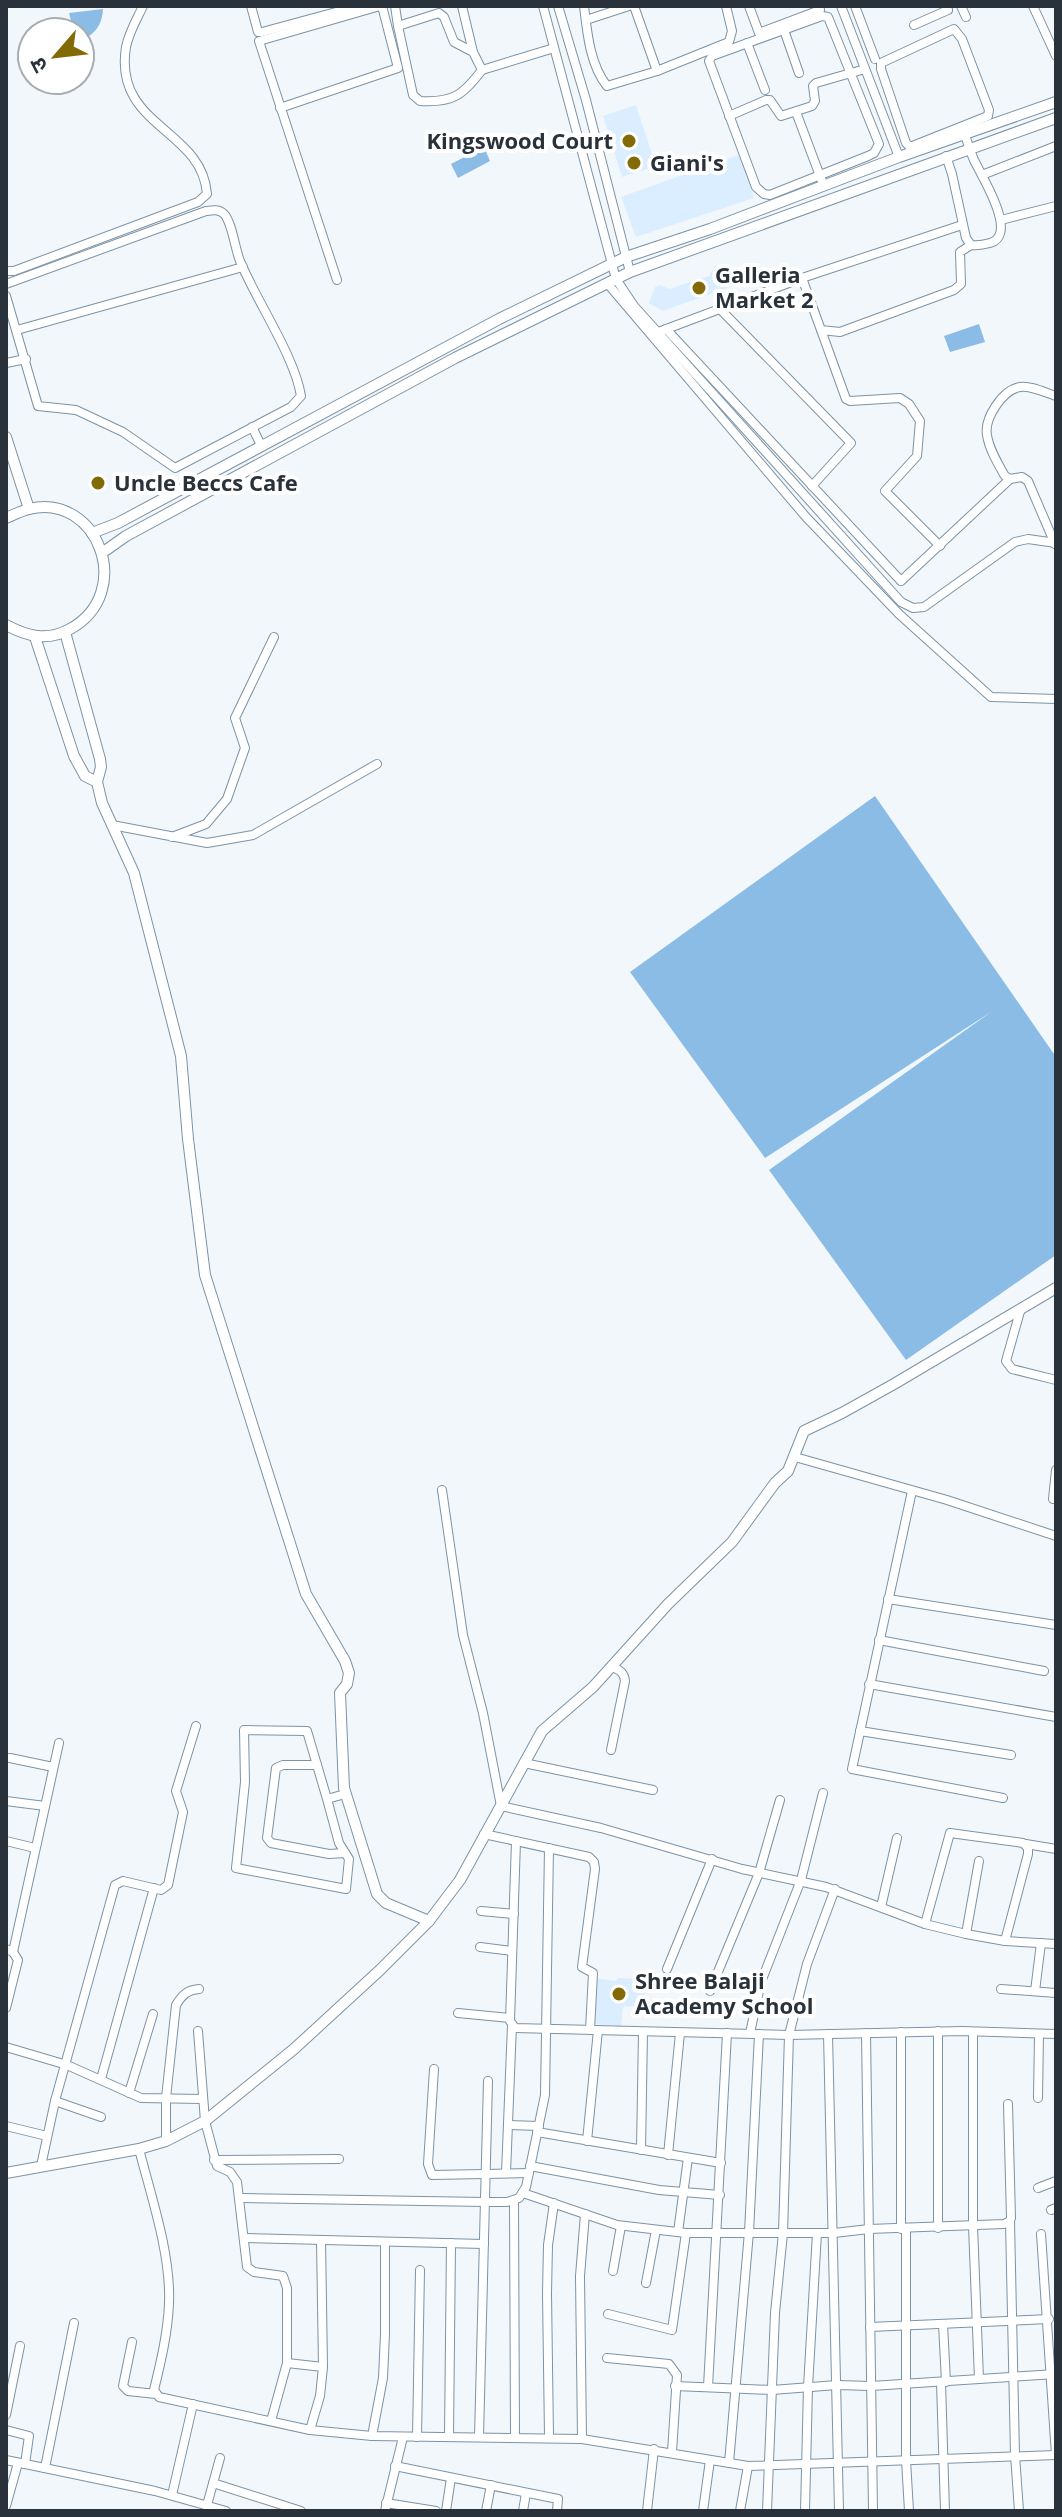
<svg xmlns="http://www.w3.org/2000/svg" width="1062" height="2517" font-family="'Open Sans','Noto Sans Devanagari',sans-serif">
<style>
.built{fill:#dbeeff}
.water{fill:#8abce6}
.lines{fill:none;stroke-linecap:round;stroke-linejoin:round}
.minor-casing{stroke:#7b93a7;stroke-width:10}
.tertiary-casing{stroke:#7b93a7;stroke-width:12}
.minor{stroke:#fff;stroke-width:8}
.tertiary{stroke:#fff;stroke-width:10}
.poi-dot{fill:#826b06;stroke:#fff;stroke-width:3}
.labels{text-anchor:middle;stroke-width:8;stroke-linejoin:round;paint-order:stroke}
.poi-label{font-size:22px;font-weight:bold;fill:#29323b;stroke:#fff;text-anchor:start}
</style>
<rect width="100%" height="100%" fill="#f2f7fb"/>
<!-- built -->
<g class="built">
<polygon points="636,105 656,166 622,177 603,116"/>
<polygon points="741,154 754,198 636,237 621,197"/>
<polygon points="715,266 735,273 730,287 663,311 649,303 655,287 660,285 669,289 709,276"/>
<polygon points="594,1978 616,1981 618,1978 646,1979 644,2007 623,2006 621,2026 593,2024"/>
</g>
<!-- water -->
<g class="water">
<path d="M103,9C102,26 95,34 80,41V32H74L69,13Z"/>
<polygon points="484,147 490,161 458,178 451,164"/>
<polygon points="979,324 985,342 950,352 944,336"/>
<polygon points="875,796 1056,1057 1056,1255 906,1360 769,1170 991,1012 765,1158 630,972"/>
</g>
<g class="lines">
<defs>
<g id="minor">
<polyline points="251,6 258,32 262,32 358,6"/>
<polyline points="395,6 398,26 439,13 444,17 454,42 473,52 482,70 554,48"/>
<polyline points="462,6 473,52"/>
<polyline points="543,6 616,279 634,306 901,602 913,608 924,607 1015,542 1028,539 1056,543"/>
<polyline points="558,6 586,100 630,272"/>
<path d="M584,6C587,32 590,65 607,86L657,71L729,42L732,31L726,6"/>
<polyline points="634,6 657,71"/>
<polyline points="749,6 759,33 820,10 819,6"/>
<polyline points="841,6 899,157"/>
<polyline points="855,6 875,59"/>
<polyline points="961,6 966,17"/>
<polyline points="1033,6 1056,56"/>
<polygon points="822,16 828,17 830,22 879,144 874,153 868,156 770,195 764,194 756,187 709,61 712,56"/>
<polyline points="586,20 629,6"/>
<polyline points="914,25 948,10 947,6"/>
<path d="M398,26L413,95L420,101C453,103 463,95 482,70"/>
<polygon points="954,29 962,39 989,110 988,116 910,147 906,143 881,69 881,63"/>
<polyline points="784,30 799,73"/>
<polyline points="747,43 765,90"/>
<polyline points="280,108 398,68 382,6"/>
<polyline points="796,112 823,184"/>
<polyline points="729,116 766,100 770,100 781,116 812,106 815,101 813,86 816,83 865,69"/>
<path d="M946,156L952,174L966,238L971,245C978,246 983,245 990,243C1019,235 982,177 974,160C970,151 967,140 963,130"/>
<polyline points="982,175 1056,146"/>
<polyline points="1001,220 1056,206"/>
<path d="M6,271H14L198,202L207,194C202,128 113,127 126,47C129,32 137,19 143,6"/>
<polyline points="802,278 821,330 840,332 954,290 961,284 960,252 971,245"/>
<polyline points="337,280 259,41 380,6"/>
<polyline points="607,283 806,517 899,614 991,697 1056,699"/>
<path d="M6,284L206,211C213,210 219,209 224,214C232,222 235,249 240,261C256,300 295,357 301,396L291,407L175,468L123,432L76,410L38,406L6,296"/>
<polyline points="720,309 851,443 812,486"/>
<polyline points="666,329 901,581 1010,479"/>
<polyline points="17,330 243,267"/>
<polyline points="821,330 846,399 850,401 900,398 909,404 920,421 917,456 885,491 940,546"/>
<polyline points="661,331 802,278 962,225"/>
<polyline points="6,363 26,359"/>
<polyline points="252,427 261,445"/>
<path d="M1055,544L1028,481L1022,477L1010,479L1005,476C998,464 989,449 987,435C984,419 1002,390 1020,387C1030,385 1046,393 1056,396"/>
<polyline points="112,825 207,843 253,835 377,764"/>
<polyline points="172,837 206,824 227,799 245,748 235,718 274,637"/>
<polyline points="1021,1308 1006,1361 1012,1369 1056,1380"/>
<polyline points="795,1457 947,1500 1056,1536"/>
<polyline points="442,1490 463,1635 483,1713 501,1806 601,1828 742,1869 826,1887 925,1924 966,1934 1005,1941 1056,1944"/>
<polyline points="912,1491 852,1769 1003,1798"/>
<polyline points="1053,1499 1056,1470"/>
<polyline points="888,1599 1056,1625"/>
<polyline points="879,1640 1044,1671"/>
<polyline points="869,1684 1056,1717"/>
<polyline points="860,1731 1011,1755"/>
<path d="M611,1750L625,1681C624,1672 619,1670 611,1666"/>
<polyline points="10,1758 53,1767"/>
<polyline points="524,1763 653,1790"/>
<polyline points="317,1765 283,1765 276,1768 267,1838 271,1843 329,1854 345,1853"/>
<polyline points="327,1799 307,1731 244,1730 245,1782 236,1868 346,1889 349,1859 339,1843 327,1799 345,1794"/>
<polyline points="6,1801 45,1806"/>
<polyline points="484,1834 589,1857 594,1862 595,1869 582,1967 593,1973 590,2030"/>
<polyline points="6,1841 35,1848"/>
<polyline points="516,1841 510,2021 515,2028 789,2035 962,2031 1056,2034"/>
<polyline points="1026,1844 1056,1849"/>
<polyline points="881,1907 897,1838"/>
<polyline points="481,1911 514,1914"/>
<polyline points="925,1924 950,1833 1023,1843 1028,1848 1028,1854 1005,1941"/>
<polyline points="966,1934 979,1861"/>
<polyline points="480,1947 512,1951"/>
<polyline points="6,1949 13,1952 18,1960 6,2008"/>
<polyline points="13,1952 59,1743"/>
<polyline points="667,1969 712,1859"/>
<polyline points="1001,1989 1056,1993"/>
<polyline points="710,1991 759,1873 780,1800"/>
<polyline points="1035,1991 1041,1943"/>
<polyline points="458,2013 510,2018"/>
<polyline points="198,2031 205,2121 217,2166 230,2172 237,2182 247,2267 254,2272 283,2276 287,2288 287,2363 271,2421"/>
<polyline points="938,2031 938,2228"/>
<polyline points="973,2032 973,2226 979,2379"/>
<polyline points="750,2033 761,1982 801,1880 823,1793"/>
<polyline points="866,2033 873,2511"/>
<polyline points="828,2034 839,2511"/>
<polyline points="6,2047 67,2065 141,2098 203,2099"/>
<polyline points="434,2069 428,2164 432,2175 529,2173"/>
<polyline points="101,2079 154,1888"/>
<polyline points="129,2093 153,2014"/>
<polyline points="1038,2098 1039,2034"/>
<polyline points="55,2101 101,2117"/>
<polyline points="508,2125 539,2126"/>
<polyline points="6,2126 47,2136"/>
<polyline points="537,2132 721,2163"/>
<path d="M166,2141V2098L176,2005C182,1995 187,1990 199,1989"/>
<polyline points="587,2141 598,2030"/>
<path d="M139,2149C151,2196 171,2254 169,2303C168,2332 161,2361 154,2390L159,2397L310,2430L372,2436L582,2439L748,2466L1056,2455"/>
<polyline points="641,2150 643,2032"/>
<polyline points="668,2155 680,2033"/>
<polyline points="214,2160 339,2159"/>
<polyline points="41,2166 55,2101 115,1885 123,1881 161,1890 168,1885 183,1812 176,1791 196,1726"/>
<polyline points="530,2166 659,2190 720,2195"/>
<polyline points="506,2173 512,2025"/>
<polyline points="1038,2188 1056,2181"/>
<polyline points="523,2193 617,2225 686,2233 834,2233 869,2229 1004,2224 1010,2221 1011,2218 1008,2104"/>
<polyline points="240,2198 485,2202 507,2202 519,2198 526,2187 545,2095 549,1848"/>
<polyline points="514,2201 515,2437"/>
<polyline points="1051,2210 1056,2208"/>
<polyline points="1010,2221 1015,2455 1019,2511"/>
<polyline points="901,2229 901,2032"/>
<polyline points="906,2229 906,2460 909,2511"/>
<polyline points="678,2232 688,2158"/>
<polyline points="1041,2234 1056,2455"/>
<polyline points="244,2238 484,2244"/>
<polyline points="613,2271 621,2226"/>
<polyline points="646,2283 656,2230"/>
<polyline points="608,2314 672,2330 686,2233"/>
<polyline points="943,2324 946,2382"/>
<polyline points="870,2327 1049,2319"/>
<polyline points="132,2342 123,2386 128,2391 156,2394"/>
<polyline points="607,2358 669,2364 677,2375 672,2452"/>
<polyline points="287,2363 323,2367"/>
<polyline points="941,2382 945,2511"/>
<polyline points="675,2386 772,2390 837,2385 871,2386 1056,2374"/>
<polyline points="708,2387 727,2033"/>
<polyline points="6,2415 20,2346"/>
<polyline points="6,2430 29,2436 25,2464"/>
<polyline points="310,2430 320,2396 323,2367 321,2240"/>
<polyline points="372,2436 383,2378 385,2334 385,2242"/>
<polyline points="417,2437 420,2270"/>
<polyline points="449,2437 451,2243"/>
<polyline points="479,2437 488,2081"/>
<polyline points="549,2437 547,2293 548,2245 554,2203"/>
<polyline points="582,2439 580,2276 585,2214"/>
<polyline points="6,2460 155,2491 226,2511"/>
<polyline points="729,2463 749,2232 759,2034"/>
<polyline points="395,2466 558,2499 557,2511"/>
<polyline points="45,2468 74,2323"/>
<polyline points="213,2483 301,2511"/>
<polyline points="172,2495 193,2404"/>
<polyline points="386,2503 436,2511"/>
<polyline points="207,2505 220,2458"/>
<polyline points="6,2506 18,2463"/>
<polyline points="385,2511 403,2437"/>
<polyline points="446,2511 451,2478"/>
<polyline points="486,2511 491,2485"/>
<polyline points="523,2511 526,2493"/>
<polyline points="647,2511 654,2449"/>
<polyline points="703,2511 710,2460"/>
<polyline points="740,2511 748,2466"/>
<polyline points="767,2511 775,2313 783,2233 789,2035 807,1964 835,1889"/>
<polyline points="805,2511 808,2387 817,2233"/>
</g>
<g id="tertiary">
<polyline points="6,437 29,509"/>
<path d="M6,518C13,515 21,511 29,509C98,492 136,593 70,629C47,642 27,636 6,625"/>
<polyline points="92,533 118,523 499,319 626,257 710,229 899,157 1056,102"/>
<polyline points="102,553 126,536 455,358 630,272 1056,118"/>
<polyline points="65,632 100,759 101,767 97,782 102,803 134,873 181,1056 188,1139 205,1275 306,1594 345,1661 349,1673 347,1684 340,1693 344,1788 377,1894 386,1903 429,1921"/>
<polyline points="35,637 74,756 85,776 97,782"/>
<polyline points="6,2173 139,2149 166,2141 205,2121 294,2049 380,1970 429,1921 460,1880 542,1731 593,1687 668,1604 732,1542 775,1483 788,1471 804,1431 842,1413 894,1384 1056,1288"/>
</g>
</defs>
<!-- minor casing -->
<use href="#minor" class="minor-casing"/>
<!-- tertiary casing -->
<use href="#tertiary" class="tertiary-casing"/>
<!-- minor -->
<use href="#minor" class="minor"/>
<!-- tertiary -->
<use href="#tertiary" class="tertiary"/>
</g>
<!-- markers -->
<g class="poi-dot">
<circle cx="629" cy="141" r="8"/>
<circle cx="634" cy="163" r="8"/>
<circle cx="699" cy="288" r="8"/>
<circle cx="98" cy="483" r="8"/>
<circle cx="619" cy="1994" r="8"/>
</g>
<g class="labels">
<!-- poi labels -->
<g class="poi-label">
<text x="613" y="149" text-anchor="end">Kingswood Court</text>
<text x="650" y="171">Giani's</text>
<text x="715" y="283">Galleria<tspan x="715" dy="25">Market 2</tspan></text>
<text x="114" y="491">Uncle Beccs Cafe</text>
<text x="635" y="1989">Shree Balaji<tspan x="635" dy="25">Academy School</tspan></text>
</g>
</g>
<!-- border -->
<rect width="1062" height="2517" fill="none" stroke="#29323b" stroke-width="16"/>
<!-- north arrow -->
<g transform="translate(56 56) rotate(242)"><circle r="38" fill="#ffffff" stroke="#a9adb1" stroke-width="2"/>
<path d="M0-6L14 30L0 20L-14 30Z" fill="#826b06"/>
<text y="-12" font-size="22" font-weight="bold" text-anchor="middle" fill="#29323b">उ</text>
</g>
</svg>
